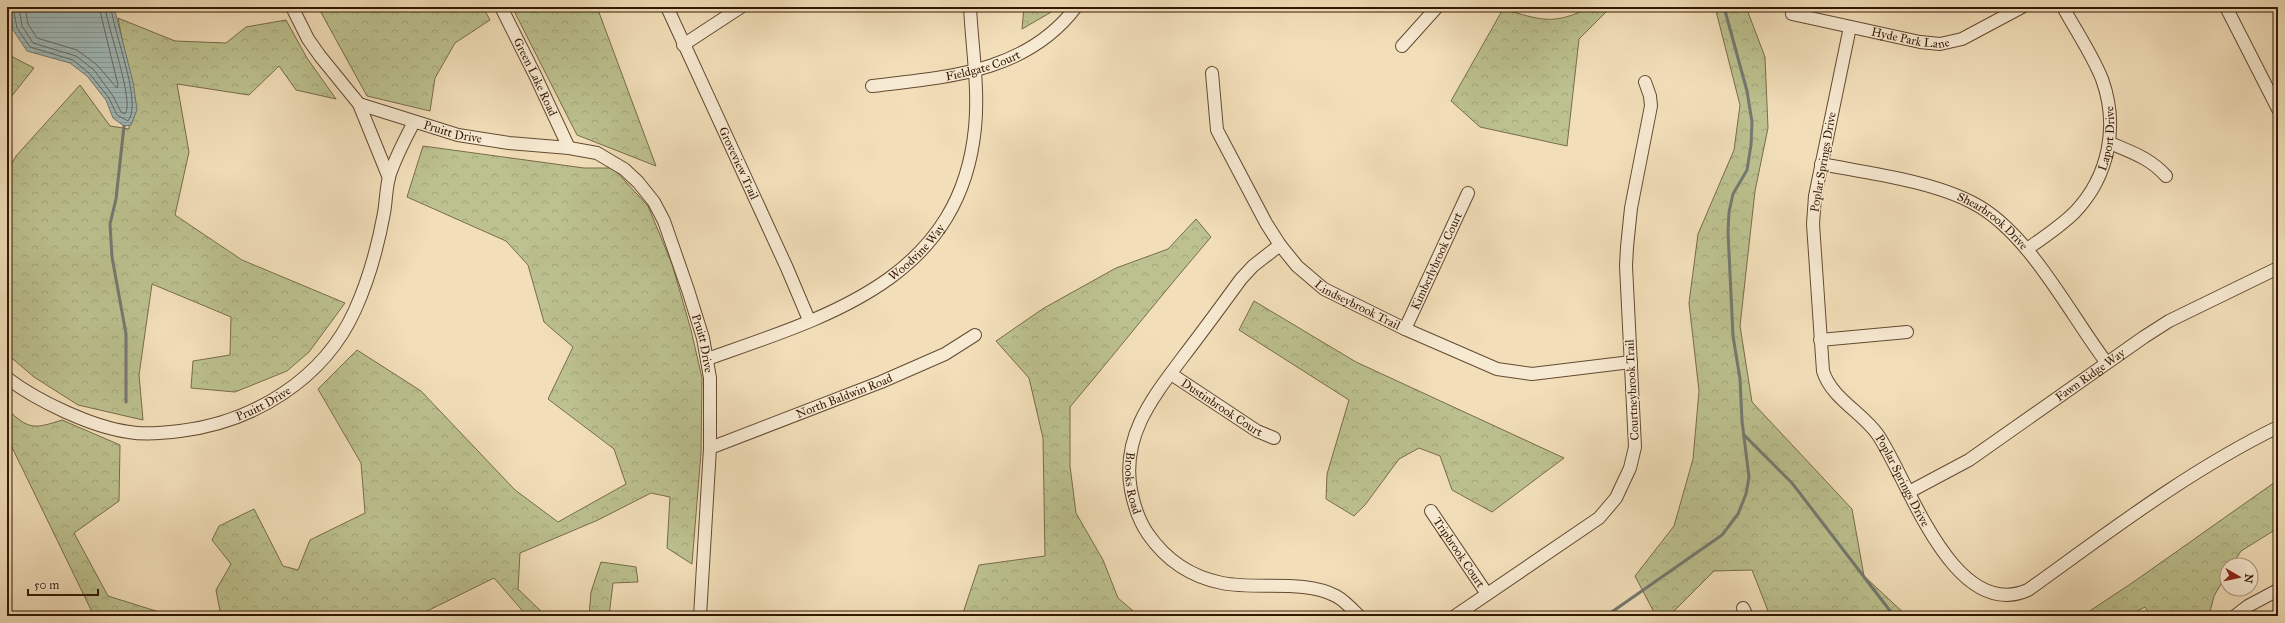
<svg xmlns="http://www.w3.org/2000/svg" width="2285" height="623" font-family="'IM FELL Great Primer',serif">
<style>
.forest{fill:url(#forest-crowns);stroke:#786c49}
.water{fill:url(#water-rules);stroke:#747971}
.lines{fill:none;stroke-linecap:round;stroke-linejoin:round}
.shore{stroke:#6a695e;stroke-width:1}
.stream{stroke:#747971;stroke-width:3}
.minor-casing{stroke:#644a31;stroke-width:14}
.minor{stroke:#f7ead2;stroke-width:12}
.labels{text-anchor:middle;stroke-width:3;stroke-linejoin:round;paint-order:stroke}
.street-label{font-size:12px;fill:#341803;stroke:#f7ead2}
</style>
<defs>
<pattern id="forest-crowns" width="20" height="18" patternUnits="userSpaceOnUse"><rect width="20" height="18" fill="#bcc18f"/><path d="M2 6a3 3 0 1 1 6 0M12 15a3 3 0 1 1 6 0" fill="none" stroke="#a2a57a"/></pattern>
<pattern id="water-rules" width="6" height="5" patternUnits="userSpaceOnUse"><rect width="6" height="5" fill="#9fbaba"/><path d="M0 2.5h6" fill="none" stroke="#8a9f9e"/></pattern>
</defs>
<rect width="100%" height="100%" fill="#f2dfba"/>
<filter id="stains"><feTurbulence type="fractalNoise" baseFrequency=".005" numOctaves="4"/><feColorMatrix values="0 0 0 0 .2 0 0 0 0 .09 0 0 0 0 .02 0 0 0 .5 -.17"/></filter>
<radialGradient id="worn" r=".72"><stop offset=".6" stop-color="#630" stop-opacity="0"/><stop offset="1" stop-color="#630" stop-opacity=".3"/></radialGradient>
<!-- forest -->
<g class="forest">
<polygon points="318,7 483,7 490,20 455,43 435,78 430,111 367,96"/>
<polygon points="512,7 597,7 656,166 577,135"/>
<polygon points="1024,7 1052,7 1053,11 1022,29"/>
<path d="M1591,7H1611L1579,39L1567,146L1480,127L1451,101L1503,9C1542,20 1552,26 1591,7Z"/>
<polygon points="1715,7 1746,7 1765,57 1768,128 1755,191 1740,326 1752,402 1852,509 1864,576 1907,616 1770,616 1752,570 1714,571 1669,616 1656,616 1635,576 1674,526 1693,459 1699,391 1689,303 1698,234 1734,150 1740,105"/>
<polygon points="118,18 175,41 226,43 246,27 286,20 307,58 336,99 296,90 279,66 249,95 177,84 189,152 175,215 242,260 345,303 309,352 287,371 235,392 191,388 193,361 230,355 231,317 152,284 139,375 143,420 78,405 34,377 7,354 7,172 16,156 80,85 110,126 129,129 131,86"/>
<polygon points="7,54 34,68 7,102"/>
<polygon points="423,146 584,168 613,168 648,206 672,264 691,330 702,378 701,453 692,564 667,548 670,497 651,493 598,520 520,553 518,589 545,615 554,616 527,616 494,578 417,616 221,616 216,590 231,564 212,540 219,526 254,509 283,566 298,570 310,540 365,513 361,463 318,389 357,350 421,391 515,490 558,522 626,484 614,449 548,399 573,347 544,322 528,265 506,241 407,197"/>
<path d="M1196,219L1211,237C1163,293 1117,351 1070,407V466L1076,513L1103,560L1118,598L1139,616H962L979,565L1045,556L1043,438L1029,378L996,341L1044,308L1116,268L1168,249Z"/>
<polygon points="1254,301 1356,362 1564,458 1492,512 1452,490 1440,456 1419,448 1399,459 1365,505 1354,516 1326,499 1327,474 1349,400 1239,330"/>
<path d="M7,409C29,430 34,429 62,420L120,445L119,501L74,533L108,596L172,616H94L7,437Z"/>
<polygon points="2278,480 2278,528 2241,551 2232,565 2227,565 2227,574 2214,596 2209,616 2151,616 2145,607 2128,616 2082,616 2132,583"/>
<polygon points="601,562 636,567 638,582 613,583 609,616 589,616 591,592"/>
</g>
<!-- water -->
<polygon class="water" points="9,7 114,7 133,82 137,110 131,125 124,126 113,118 106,100 87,76 70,63 27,51 13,30"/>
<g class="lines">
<!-- shore -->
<g class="shore">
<path d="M13,7L17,28L30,47L73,60L90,74L109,98L117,115L128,121C143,103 113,32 111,7"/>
<path d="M19,7L22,26L33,43L76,56L94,70L113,96L121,112L125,114C135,103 107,26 105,7"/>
<polyline points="25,7 28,24 37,38 77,50 97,65 117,88 118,85 99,7"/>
</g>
<!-- stream -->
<g class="stream">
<polyline points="124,126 116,199 110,224 112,257 126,334 126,402"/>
<polyline points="1744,435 1792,483 1894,616"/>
<polyline points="1606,616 1722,535 1738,514 1746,494 1749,477 1742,421 1740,379 1733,336 1728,232 1729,212 1733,194 1747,170 1751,145 1752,122 1747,91 1724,7"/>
</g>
<defs>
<g id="minor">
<polyline points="292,7 308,39 320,56 359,104 389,178"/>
<path id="s1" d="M501,7L535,75L569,148"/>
<path id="s2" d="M667,7L787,268L809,320"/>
<polyline points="2226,7 2278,109"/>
<path id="s3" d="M1792,14L1920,42L1940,44L1962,39L2022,7"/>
<path id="s4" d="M1850,27L1815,196L1813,224L1823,371C1831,398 1863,413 1878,435C1908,479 1953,623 2028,590C2109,532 2188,471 2278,427"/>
<polyline points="683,45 741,7"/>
<polyline points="1402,46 1437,7"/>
<path id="s5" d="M1212,73L1217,130L1266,223L1280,245L1297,266L1324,289L1405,329L1497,369L1532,374L1631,362"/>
<path id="s6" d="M872,86C947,77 1026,73 1076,7"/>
<path id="s7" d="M359,104L458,135L509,143L569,148L597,153L624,169L638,182L654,202L664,221L688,290L703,338L710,378V448L700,616"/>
<path d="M2110,143C2131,152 2150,158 2166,176"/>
<path id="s8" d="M1821,164C1868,173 1932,181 1973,203C2028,231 2069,313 2106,362"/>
<path id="s9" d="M1280,245L1253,266L1241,279C1222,305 1203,331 1183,357C1153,397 1121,436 1131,490C1134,506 1139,521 1148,534C1166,560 1192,577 1222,583C1257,590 1304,579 1336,596C1345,601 1352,609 1359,616"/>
<path id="s10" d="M2027,249C2043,238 2061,226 2075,212C2109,176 2119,126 2102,79C2092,54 2076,31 2063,7"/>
<path id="s11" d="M1405,329L1468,193"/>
<polyline points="1820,340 1907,332"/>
<path id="s12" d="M707,359C829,316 960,279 975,128C979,89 972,47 970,7"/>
<path id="s13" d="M1171,374L1257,431L1274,438"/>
<path id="s14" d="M7,378C37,401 92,427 129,432C145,435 163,433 180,431C254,422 324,379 355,310C369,279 378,246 384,213C386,202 386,189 389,177C395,158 405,139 414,122"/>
<path id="s15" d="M710,448L881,382L945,354L975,335"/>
<path id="s16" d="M1909,492L1969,460L2144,337L2169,321L2278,268"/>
<path id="s17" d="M1431,511L1487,594"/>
<polyline points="1743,608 1747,616"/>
<polyline points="1455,616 1599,518 1616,498 1630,468 1635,447 1626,266 1627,247 1631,208 1651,106 1650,96 1645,82"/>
<polyline points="2235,616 2248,606 2278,590"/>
</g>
</defs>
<!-- minor casing -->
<use href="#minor" class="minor-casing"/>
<!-- minor -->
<use href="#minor" class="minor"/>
</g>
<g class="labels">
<!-- street labels -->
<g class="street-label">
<text dy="4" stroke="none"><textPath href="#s3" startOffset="121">Hyde Park Lane</textPath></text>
<text dy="4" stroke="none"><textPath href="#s6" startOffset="113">Fieldgate Court</textPath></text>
<text dy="4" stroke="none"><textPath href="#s1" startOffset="78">Green Lake Road</textPath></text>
<text dy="4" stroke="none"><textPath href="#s7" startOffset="98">Pruitt Drive</textPath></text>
<text dy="4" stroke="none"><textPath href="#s10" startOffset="143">Laport Drive</textPath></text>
<text transform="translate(1823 162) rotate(-80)" y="4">Poplar Springs Drive</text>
<text dy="4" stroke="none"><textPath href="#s2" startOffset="172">Groveview Trail</textPath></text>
<text dy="4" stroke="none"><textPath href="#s8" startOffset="184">Shearbrook Drive</textPath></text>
<text dy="4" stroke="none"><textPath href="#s12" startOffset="238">Woodvine Way</textPath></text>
<text dy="4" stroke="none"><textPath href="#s11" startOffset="75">Kimberlybrook Court</textPath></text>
<text dy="4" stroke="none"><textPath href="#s5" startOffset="288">Lindseybrook Trail</textPath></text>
<text dy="4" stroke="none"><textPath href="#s7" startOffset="470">Pruitt Drive</textPath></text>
<text dy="4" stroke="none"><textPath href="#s16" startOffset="216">Fawn Ridge Way</textPath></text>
<text transform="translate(1632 390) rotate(-93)" y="4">Courtneybrook Trail</text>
<text dy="4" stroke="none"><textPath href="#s15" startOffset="144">North Baldwin Road</textPath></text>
<text dy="4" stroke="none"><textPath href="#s14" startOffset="274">Pruitt Drive</textPath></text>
<text dy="4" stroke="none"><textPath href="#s13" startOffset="61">Dustinbrook Court</textPath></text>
<text dy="4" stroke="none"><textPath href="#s4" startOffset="485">Poplar Springs Drive</textPath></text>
<text dy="4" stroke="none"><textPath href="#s9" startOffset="290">Brooks Road</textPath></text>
<text dy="4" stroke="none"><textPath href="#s17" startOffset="50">Tripbrook Court</textPath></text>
</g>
</g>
<!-- margin -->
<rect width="2285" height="623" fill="none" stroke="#f2dfba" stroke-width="24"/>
<rect x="8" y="8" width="2269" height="607" fill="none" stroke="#341803" stroke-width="2"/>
<rect x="12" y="12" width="2261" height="599" fill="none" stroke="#341803"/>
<!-- north arrow -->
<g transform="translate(2239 577) rotate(99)"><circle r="19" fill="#f7ead2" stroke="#a9967f"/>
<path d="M0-3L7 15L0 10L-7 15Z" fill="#8f2418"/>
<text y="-6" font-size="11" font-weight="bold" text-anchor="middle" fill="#341803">N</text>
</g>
<!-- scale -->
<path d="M28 589v6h70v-6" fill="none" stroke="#341803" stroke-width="2"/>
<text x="34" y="589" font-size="12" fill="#341803" stroke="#f7ead2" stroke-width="3" paint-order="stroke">50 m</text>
<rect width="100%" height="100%" filter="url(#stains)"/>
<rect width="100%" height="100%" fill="url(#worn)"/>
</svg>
